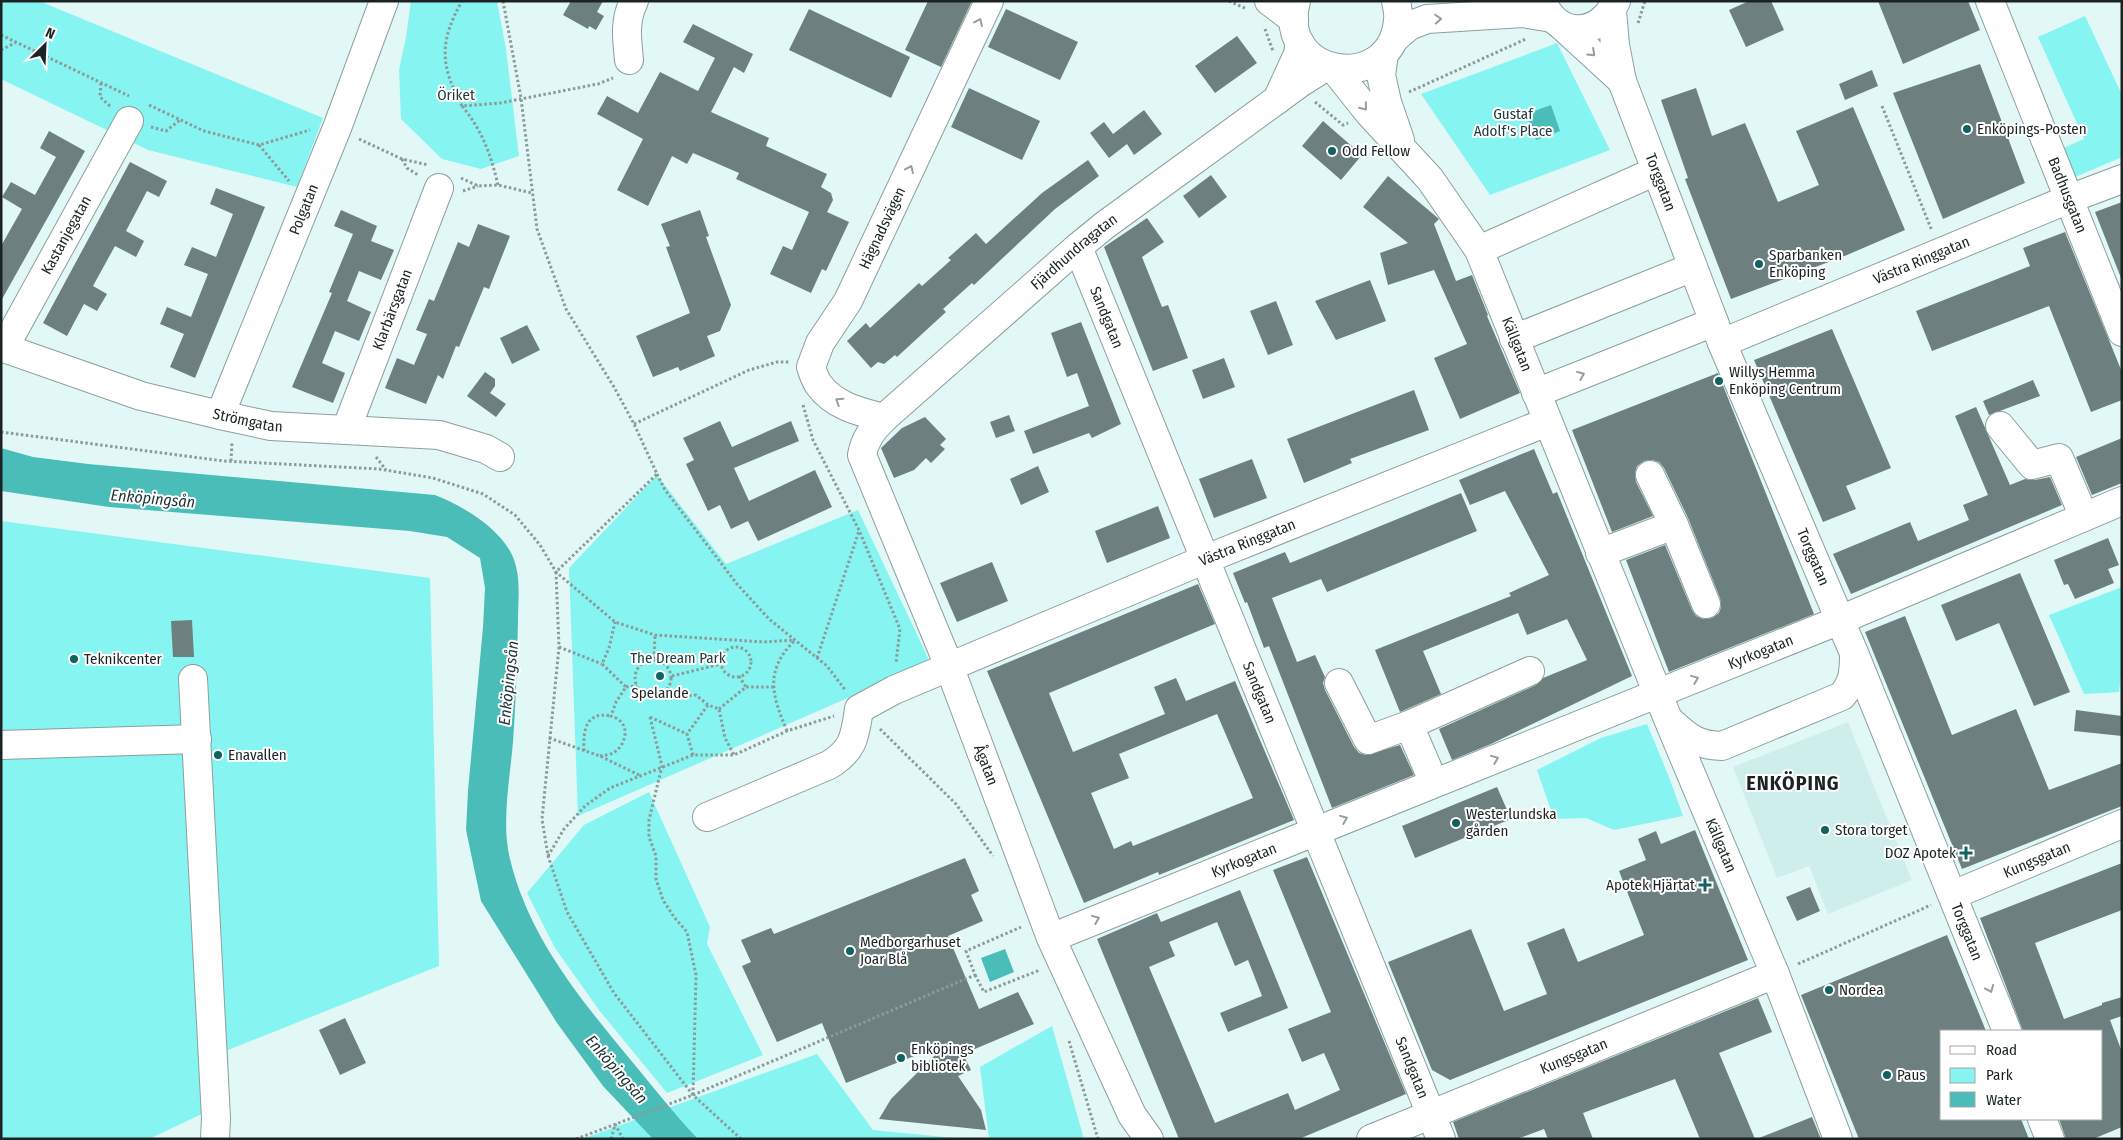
<svg xmlns="http://www.w3.org/2000/svg" width="2123" height="1140" font-family="'Fira Sans Condensed',sans-serif">
<style>
.built{fill:#ceeeec}
.green{fill:#86f4f0}
.water{fill:#4abdb9}
.building{fill:#6d807f;fill-rule:evenodd}
.lines{fill:none;stroke-linecap:round;stroke-linejoin:round}
.minor-casing{stroke:#8ba09e;stroke-width:30}
.major-casing{stroke:#8ba09e;stroke-width:30}
.path{stroke:#8b9b9a;stroke-width:3;stroke-dasharray:2.5 2.5;stroke-linecap:butt}
.minor{stroke:#fff;stroke-width:28}
.major{stroke:#fff;stroke-width:28}
.oneway{stroke:#989c9c}
.poi-dot{fill:#116260;stroke:#fff;stroke-width:2}
.labels{text-anchor:middle;stroke-width:4;stroke-linejoin:round;paint-order:stroke}
.park-label{font-size:15px;fill:#243d3c;stroke:#fff}
.poi-label{font-size:15px;fill:#1b2423;stroke:#fff;text-anchor:start}
.street-label{font-size:15px;fill:#1b2423;stroke:#fff}
.water-label{font-size:16px;font-style:italic;fill:#1b3433;stroke:#fff}
.district-label{font-size:20px;font-weight:bold;letter-spacing:1px;fill:#1b2423;stroke:#fff}
</style>
<rect width="100%" height="100%" fill="#e2f8f7"/>
<!-- built -->
<polygon class="built" points="1848,722 1912,880 1828,914 1809,866 1777,878 1733,767"/>
<!-- green -->
<g class="green">
<polygon points="1,1 39,1 323,118 297,187 148,150 1,79"/>
<polygon points="411,1 497,1 506,49 519,156 481,169 442,159 401,119 399,70 406,37"/>
<polygon points="2085,16 2122,95 2122,157 2073,178 2059,150 2084,139 2038,37"/>
<polygon points="1557,43 1610,150 1490,195 1421,94"/>
<polygon points="657,475 726,564 858,510 930,662 578,816 569,568"/>
<polygon points="1,521 430,578 439,966 228,1050 229,1101 149,1139 1,1139"/>
<polygon points="2122,587 2122,665 2119,692 2084,694 2049,615"/>
<polygon points="1647,724 1669,777 1683,816 1614,830 1586,818 1554,819 1537,770 1601,738"/>
<polygon points="649,792 710,927 707,944 763,1055 667,1093 599,1010 555,948 527,893 584,825"/>
<polygon points="1052,1026 1084,1139 989,1139 980,1067"/>
<polygon points="817,1054 873,1130 965,1139 582,1139"/>
</g>
<!-- water -->
<g class="water">
<polygon points="1551,105 1560,131 1536,140 1526,114"/>
<path d="M1,448L33,457L88,464L435,495C461,505 496,526 510,551C522,572 518,597 518,621C517,661 516,702 513,742C510,778 501,824 510,859C529,939 583,1002 634,1064C655,1089 675,1115 698,1139H653L603,1086L557,1023L481,901L466,830L468,791L483,627L485,588L480,558L447,537L410,531L109,507L1,491Z"/>
<polygon points="1005,949 1014,972 990,982 981,958"/>
</g>
<!-- building -->
<g class="building">
<polygon points="571,1 603,1 597,12 604,16 596,30 589,26 588,29 563,15"/>
<polygon points="928,1 972,1 941,67 905,50"/>
<polygon points="1749,1 1771,1 1784,30 1746,47 1729,10"/>
<polygon points="1878,1 1968,1 1980,30 1903,64"/>
<polygon points="809,9 910,57 891,98 789,50"/>
<polygon points="1006,9 1078,42 1060,80 988,47"/>
<polygon points="693,24 753,54 744,73 734,67 711,112 769,138 766,146 827,174 821,187 831,193 833,200 827,212 849,222 826,271 822,269 811,293 770,274 783,246 792,250 809,212 736,179 739,173 693,153 687,164 672,156 648,206 617,190 643,139 597,114 607,96 638,113 660,72 698,91 715,58 683,42"/>
<polygon points="1237,36 1257,63 1215,93 1195,66"/>
<polygon points="1980,64 2025,183 1943,219 1893,93"/>
<polygon points="1872,70 1878,86 1845,100 1839,84"/>
<polygon points="969,88 1040,121 1022,160 951,127"/>
<polygon points="1696,88 1712,136 1745,123 1778,202 1819,185 1796,131 1853,107 1905,230 1847,255 1731,299 1685,179 1688,178 1661,100"/>
<polygon points="1144,110 1162,134 1134,155 1127,144 1109,158 1090,133 1104,122 1113,134"/>
<polygon points="1323,121 1362,155 1341,180 1302,146"/>
<polygon points="49,131 85,151 1,301 1,246 22,209 2,197 11,182 35,195 56,157 40,148"/>
<polygon points="1088,160 1099,176 1055,209 974,285 972,283 943,309 946,312 897,357 895,355 884,364 878,362 871,368 847,341 866,323 870,328 919,283 922,286 951,260 948,258 976,233 986,244 1042,193"/>
<polygon points="130,162 167,181 159,197 147,191 126,231 144,241 136,257 115,246 93,286 107,294 97,311 84,304 67,336 43,323"/>
<polygon points="1211,175 1227,197 1199,218 1183,196"/>
<polygon points="1388,176 1439,219 1434,224 1456,281 1472,275 1488,315 1487,316 1520,393 1460,419 1434,358 1467,344 1434,270 1388,285 1380,253 1408,243 1363,207"/>
<polygon points="216,188 265,207 195,378 170,367 184,334 160,324 167,307 191,317 208,274 184,265 192,247 216,257 233,214 210,204"/>
<polygon points="2122,202 2122,277 2121,278 2095,212"/>
<polygon points="341,210 377,226 371,241 394,250 381,280 359,271 347,301 371,312 359,341 335,331 322,363 345,373 333,403 292,387 332,293 329,292 353,234 334,226"/>
<polygon points="700,210 709,236 706,237 731,305 720,331 707,336 715,356 680,371 678,367 653,377 636,336 690,313 666,247 670,246 661,224"/>
<polygon points="1147,218 1164,242 1142,257 1162,307 1168,305 1188,358 1153,371 1104,247"/>
<polygon points="478,224 510,236 489,289 484,287 459,347 456,346 443,379 438,375 426,404 385,388 397,358 414,365 427,334 416,330 429,299 434,301 458,242 469,247"/>
<polygon points="2065,232 2122,372 2122,400 2091,412 2049,306 1932,351 1916,311 2030,266 2023,248"/>
<polygon points="1370,280 1386,321 1336,340 1315,301"/>
<polygon points="1276,301 1293,345 1268,355 1250,311"/>
<polygon points="1081,322 1121,424 1092,438 1089,433 1033,454 1024,431 1089,406 1077,373 1067,377 1051,333"/>
<polygon points="527,325 540,350 512,364 500,338"/>
<polygon points="1832,329 1891,468 1846,486 1856,509 1823,522 1754,360"/>
<polygon points="1224,358 1235,387 1203,399 1192,370"/>
<polygon points="485,372 495,379 495,386 490,393 506,404 496,417 467,396"/>
<polygon points="1718,373 1814,614 1669,672 1626,560 1665,545 1692,610 1696,616 1703,619 1712,618 1719,613 1721,607 1720,598 1688,518 1664,468 1659,462 1652,460 1644,461 1637,466 1635,473 1636,482 1653,516 1612,532 1572,430"/>
<polygon points="2033,380 2040,396 1989,415 1983,401"/>
<polygon points="1414,390 1429,430 1350,459 1352,463 1304,483 1287,439"/>
<polygon points="1976,407 2010,485 2025,479 2035,480 2050,477 2062,505 1851,594 1833,554 1910,522 1918,541 1969,520 1963,505 1988,495 1955,416"/>
<polygon points="1009,415 1015,431 996,438 990,422"/>
<polygon points="925,417 946,439 940,445 945,449 931,463 926,458 914,470 894,478 881,448 902,428"/>
<polygon points="720,421 732,447 791,421 799,441 734,468 749,501 815,470 832,507 758,541 748,521 731,529 720,505 708,511 686,464 694,460 683,438"/>
<polygon points="2122,438 2122,483 2092,495 2076,457"/>
<polygon points="1534,449 1553,494 1557,492 1632,676 1491,744 1452,760 1439,729 1536,685 1543,678 1587,660 1567,619 1527,635 1518,613 1423,651 1441,694 1400,712 1375,650 1511,596 1509,593 1549,575 1505,491 1470,505 1459,480"/>
<polygon points="1252,459 1267,498 1214,518 1199,479"/>
<polygon points="1038,466 1049,492 1021,505 1010,479"/>
<polygon points="1461,493 1477,531 1327,592 1321,579 1272,598 1297,662 1315,655 1325,677 1323,683 1325,690 1354,747 1359,753 1366,755 1400,745 1414,775 1332,808 1269,646 1264,648 1247,602 1245,603 1233,573 1285,552 1290,563"/>
<polygon points="1158,506 1170,538 1107,563 1095,531"/>
<polygon points="2108,538 2119,565 2108,569 2114,583 2075,599 2068,584 2064,585 2054,560"/>
<polygon points="992,562 1008,601 957,622 940,583"/>
<polygon points="2020,573 2070,692 2034,706 1999,623 1956,641 1941,605"/>
<path d="M1198,584L1215,624L1049,693L1073,752L1165,714L1154,687L1176,678L1186,701L1235,681L1294,820L1159,875L1158,872L1084,903L987,671ZM1217,714L1253,798L1133,846L1131,841L1114,849L1091,793L1129,778L1119,754Z"/>
<polygon points="1905,616 1952,735 2016,709 2049,790 2122,763 2122,806 1962,869 1865,632"/>
<polygon points="192,620 194,657 173,657 171,621"/>
<polygon points="2076,710 2122,716 2122,736 2074,731"/>
<polygon points="1497,787 1511,819 1415,858 1402,826"/>
<polygon points="1695,830 1748,960 1450,1080 1432,1070 1388,962 1471,929 1504,1011 1547,994 1527,943 1564,928 1578,962 1644,935 1619,871 1646,860 1638,839 1656,831 1661,844"/>
<polygon points="1307,857 1406,1094 1299,1139 1179,1139 1097,939 1157,913 1161,922 1240,890 1288,1008 1228,1032 1220,1013 1262,996 1248,960 1235,966 1217,922 1169,942 1175,956 1149,967 1215,1123 1288,1093 1295,1110 1340,1090 1324,1053 1302,1062 1288,1029 1331,1012 1273,870"/>
<polygon points="965,858 979,891 971,895 983,921 948,936 979,1009 1018,992 1034,1024 963,1054 971,1070 958,1076 981,1110 986,1130 879,1119 891,1099 947,1043 846,1083 822,1023 777,1042 742,966 751,962 741,940 771,928 774,934"/>
<polygon points="2122,863 2122,910 2035,943 2064,1019 2102,1005 2102,1003 2122,997 2122,1016 2110,1020 2122,1052 2122,1127 2093,1139 2066,1139 2059,1119 2102,1119 2102,1031 2023,1031 1980,918"/>
<polygon points="1810,887 1820,911 1797,921 1786,897"/>
<polygon points="1947,935 1986,1031 1942,1031 1942,1119 2021,1119 2029,1139 1859,1139 1801,995"/>
<polygon points="1758,998 1772,1032 1719,1053 1755,1139 1700,1139 1675,1079 1583,1113 1593,1139 1548,1139 1544,1129 1517,1139 1459,1139 1453,1122"/>
<polygon points="345,1018 366,1063 340,1075 319,1030"/>
<polygon points="1812,1117 1821,1139 1759,1139 1759,1138"/>
</g>
<g class="lines">
<defs>
<g id="minor">
<path id="s1" d="M1990,1L2122,332"/>
<path id="s2" d="M1612,11L1615,45L1622,81L1722,343L1854,653L2007,1031"/>
<polyline points="1561,25 1622,81"/>
<polyline points="1384,54 1381,75 1387,102 1400,140"/>
<path d="M629,60C627,39 624,21 634,1"/>
<path id="s3" d="M1334,69L1369,113L1430,179L1479,250L1668,719L1775,974L1838,1139"/>
<polyline points="1277,100 1298,54 1300,43"/>
<path id="s4" d="M1078,247L1441,1139"/>
<polyline points="1479,250 1656,171"/>
<polyline points="1514,339 1693,267"/>
<path id="s5" d="M1722,343L2069,199L2122,179"/>
<path id="s6" d="M1,347L141,396L220,415L271,426L439,435L486,449L500,457"/>
<path id="s7" d="M4,348L129,121"/>
<polyline points="1536,393 1714,322"/>
<path id="s8" d="M220,415L337,128L384,1"/>
<path id="s9" d="M884,418C860,412 834,406 819,385C815,380 813,373 811,367L820,343L848,301L989,1"/>
<polyline points="2000,426 2032,465 2059,458 2084,517"/>
<path id="s10" d="M346,430L439,188"/>
<polyline points="1650,475 1674,525"/>
<polyline points="1600,553 1674,525 1706,604"/>
<polyline points="193,679 216,1118 215,1139"/>
<polyline points="1339,683 1368,740 1409,725"/>
<path d="M1669,720C1688,737 1695,745 1722,746L1842,696C1853,683 1854,672 1854,655"/>
<polyline points="1,745 197,739"/>
<polyline points="1434,783 1409,725 1530,671"/>
<path id="s11" d="M707,817L829,765C854,750 855,736 859,709L894,690L1206,559L1547,422"/>
<path id="s12" d="M1953,895L2122,824"/>
<path id="s13" d="M1051,938L1840,620L2122,501"/>
<polyline points="2042,1119 2050,1139"/>
<path id="s14" d="M1149,1139L1132,1115L1051,938L949,666L862,455C865,439 872,430 884,418L1078,247L1105,225L1300,83L1327,66"/>
<path id="s15" d="M1371,1139L1775,974"/>
</g>
<g id="major">
<polyline points="1269,1 1294,20"/>
<path d="M1296,1C1275,78 1392,96 1398,20C1399,14 1397,7 1396,1"/>
<path d="M1543,2C1557,40 1601,37 1616,1"/>
<polyline points="1395,38 1409,26 1427,19 1523,13 1552,18"/>
</g>
</defs>
<!-- minor casing -->
<use href="#minor" class="minor-casing"/>
<!-- major casing -->
<use href="#major" class="major-casing"/>
<!-- path -->
<g class="path">
<polyline points="503,1 521,98 537,229 566,309 614,387 634,424 657,474 556,572 559,647 542,819 548,856 567,912 614,993 693,1095 741,1139"/>
<polyline points="1229,1 1247,9"/>
<polyline points="1638,23 1645,1"/>
<polyline points="1265,29 1273,51"/>
<polyline points="1,35 129,96"/>
<polyline points="1,50 15,43"/>
<polyline points="101,83 100,97 111,107"/>
<polyline points="1409,92 1526,39"/>
<polyline points="1315,102 1343,125 1348,123"/>
<polyline points="149,105 204,131 259,145 310,130"/>
<path d="M462,106C440,65 439,42 462,1"/>
<polyline points="1882,106 1932,231"/>
<polyline points="151,127 166,131 180,120"/>
<polyline points="359,139 402,159 428,165"/>
<polyline points="259,145 289,181"/>
<polyline points="402,159 407,168 418,175"/>
<polyline points="461,178 478,186 498,185 532,193"/>
<path d="M498,185C491,155 482,130 462,106L500,103L598,84L613,78"/>
<polyline points="463,191 478,186"/>
<polyline points="803,405 813,440 859,530 900,629 896,663"/>
<polyline points="634,424 749,370 777,362 789,362"/>
<polyline points="1,432 224,461 379,469 433,478 483,494 515,515 540,545 556,572 615,622 655,635 764,642 795,640"/>
<polyline points="376,457 386,470"/>
<polyline points="231,461 232,442"/>
<polyline points="657,474 665,490 737,584 769,619 827,666 846,691"/>
<polyline points="559,647 602,664"/>
<circle cx="736" cy="662" r="15"/>
<polyline points="817,658 859,531"/>
<polyline points="654,659 655,635"/>
<circle cx="653" cy="678" r="18"/>
<polyline points="672,676 721,664"/>
<polyline points="739,676 746,687"/>
<polyline points="626,687 637,686"/>
<polyline points="663,693 666,699 696,695 708,705 719,709 725,738 734,755"/>
<polyline points="719,709 746,687 774,687"/>
<polyline points="650,717 662,766 649,820 649,837 656,856 656,879 663,900 674,917 687,932 696,975 693,1094"/>
<polyline points="650,717 687,734"/>
<polyline points="880,729 956,804 993,856"/>
<path d="M787,731C772,695 764,671 795,640"/>
<polyline points="549,738 600,756 639,775"/>
<path d="M584,751C583,731 585,711 611,716"/>
<polyline points="693,755 687,734 708,705"/>
<path d="M600,756C604,755 609,755 613,753C623,748 630,731 621,722C619,719 614,717 611,716L616,702L626,687L602,664L609,648L615,622"/>
<polyline points="548,856 564,829 585,806 610,788 693,755 734,755 787,731 834,716"/>
<polyline points="1798,964 1931,905"/>
<polyline points="975,975 984,992 1040,970"/>
<polyline points="1069,1041 1098,1139"/>
<polyline points="615,1124 623,1139"/>
<polyline points="576,1139 693,1095 975,975 966,951 1021,927"/>
<polyline points="611,1139 615,1125"/>
</g>
<!-- minor -->
<use href="#minor" class="minor"/>
<!-- major -->
<use href="#major" class="major"/>
</g>
<!-- one-way arrows -->
<defs><path id="oneway-chevron" d="M-2-3.5L2.5 0L-2 3.5" fill="none" stroke-width="1.6" stroke-linecap="round" stroke-linejoin="round" transform="scale(1.25)"/></defs>
<g class="oneway">
<use href="#oneway-chevron" transform="translate(1438 19) rotate(-4)"/>
<use href="#oneway-chevron" transform="translate(979 22) rotate(-65)"/>
<use href="#oneway-chevron" transform="translate(1592 53) rotate(43)"/>
<use href="#oneway-chevron" transform="translate(1364 107) rotate(51)"/>
<use href="#oneway-chevron" transform="translate(910 169) rotate(-65)"/>
<use href="#oneway-chevron" transform="translate(1581 375) rotate(-22)"/>
<use href="#oneway-chevron" transform="translate(839 401) rotate(-147)"/>
<use href="#oneway-chevron" transform="translate(1695 679) rotate(-22)"/>
<use href="#oneway-chevron" transform="translate(1495 759) rotate(-22)"/>
<use href="#oneway-chevron" transform="translate(1344 819) rotate(-22)"/>
<use href="#oneway-chevron" transform="translate(1096 919) rotate(-22)"/>
<use href="#oneway-chevron" transform="translate(1990 989) rotate(68)"/>
</g>
<!-- markers -->
<g class="poi-dot">
<circle cx="1967" cy="129" r="5"/>
<circle cx="1332" cy="151" r="5"/>
<circle cx="1759" cy="264" r="5"/>
<circle cx="1719" cy="381" r="5"/>
<circle cx="74" cy="659" r="5"/>
<circle cx="660" cy="676" r="5"/>
<circle cx="218" cy="755" r="5"/>
<circle cx="1456" cy="823" r="5"/>
<circle cx="1825" cy="830" r="5"/>
<path d="M1963.5 845.5h5v5h5v5h-5v5h-5v-5h-5v-5h5z"/>
<path d="M1702.5 877.5h5v5h5v5h-5v5h-5v-5h-5v-5h5z"/>
<circle cx="850" cy="951" r="5"/>
<circle cx="1829" cy="990" r="5"/>
<circle cx="901" cy="1058" r="5"/>
<circle cx="1887" cy="1075" r="5"/>
</g>
<g class="labels">
<!-- park labels -->
<g class="park-label">
<text x="456" y="100">Öriket</text>
<text x="1513" y="119">Gustaf<tspan x="1513" dy="17">Adolf's Place</tspan></text>
<text x="678" y="663">The Dream Park</text>
</g>
<!-- poi labels -->
<g class="poi-label">
<text x="1977" y="134">Enköpings-Posten</text>
<text x="1342" y="156">Odd Fellow</text>
<text x="1769" y="260">Sparbanken<tspan x="1769" dy="17">Enköping</tspan></text>
<text x="1729" y="377">Willys Hemma<tspan x="1729" dy="17">Enköping Centrum</tspan></text>
<text x="84" y="664">Teknikcenter</text>
<text x="660" y="698" text-anchor="middle">Spelande</text>
<text x="228" y="760">Enavallen</text>
<text x="1466" y="819">Westerlundska<tspan x="1466" dy="17">gården</tspan></text>
<text x="1835" y="835">Stora torget</text>
<text x="1956" y="858" text-anchor="end">DOZ Apotek</text>
<text x="1695" y="890" text-anchor="end">Apotek Hjärtat</text>
<text x="860" y="947">Medborgarhuset<tspan x="860" dy="17">Joar Blå</tspan></text>
<text x="1839" y="995">Nordea</text>
<text x="911" y="1054">Enköpings<tspan x="911" dy="17">bibliotek</tspan></text>
<text x="1897" y="1080">Paus</text>
</g>
<!-- street labels -->
<g class="street-label">
<text dy="5" stroke="none"><textPath href="#s2" startOffset="179">Torggatan</textPath></text>
<text dy="5" stroke="none"><textPath href="#s1" startOffset="209">Badhusgatan</textPath></text>
<text dy="5" stroke="none"><textPath href="#s8" startOffset="222">Polgatan</textPath></text>
<text dy="5" stroke="none"><textPath href="#s9" startOffset="251">Hägnadsvägen</textPath></text>
<text dy="5" stroke="none"><textPath href="#s7" startOffset="129">Kastanjegatan</textPath></text>
<text dy="5" stroke="none"><textPath href="#s14" startOffset="1039">Fjärdhundragatan</textPath></text>
<text dy="5" stroke="none"><textPath href="#s5" startOffset="216">Västra Ringgatan</textPath></text>
<text dy="5" stroke="none"><textPath href="#s10" startOffset="129">Klarbärsgatan</textPath></text>
<text dy="5" stroke="none"><textPath href="#s4" startOffset="76">Sandgatan</textPath></text>
<text dy="5" stroke="none"><textPath href="#s3" startOffset="334">Källgatan</textPath></text>
<text dy="5" stroke="none"><textPath href="#s6" startOffset="258">Strömgatan</textPath></text>
<text dy="5" stroke="none"><textPath href="#s11" startOffset="622">Västra Ringgatan</textPath></text>
<text dy="5" stroke="none"><textPath href="#s2" startOffset="584">Torggatan</textPath></text>
<text dy="5" stroke="none"><textPath href="#s13" startOffset="765">Kyrkogatan</textPath></text>
<text dy="5" stroke="none"><textPath href="#s4" startOffset="481">Sandgatan</textPath></text>
<text transform="translate(986 765) rotate(69)" y="5">Ågatan</text>
<text dy="5" stroke="none"><textPath href="#s3" startOffset="875">Källgatan</textPath></text>
<text dy="5" stroke="none"><textPath href="#s13" startOffset="208">Kyrkogatan</textPath></text>
<text dy="5" stroke="none"><textPath href="#s12" startOffset="91">Kungsgatan</textPath></text>
<text dy="5" stroke="none"><textPath href="#s2" startOffset="989">Torggatan</textPath></text>
<text dy="5" stroke="none"><textPath href="#s15" startOffset="219">Kungsgatan</textPath></text>
<text dy="5" stroke="none"><textPath href="#s4" startOffset="886">Sandgatan</textPath></text>
</g>
<!-- water labels -->
<g class="water-label">
<text transform="translate(153 498) rotate(5)" y="6">Enköpingsån</text>
<text transform="translate(508 683) rotate(-84)" y="6">Enköpingsån</text>
<text transform="translate(617 1069) rotate(49)" y="6">Enköpingsån</text>
</g>
<!-- district labels -->
<g class="district-label">
<text x="1793" y="790">ENKÖPING</text>
</g>
</g>
<!-- border -->
<rect width="2123" height="1140" fill="none" stroke="#1b2423" stroke-width="5"/>
<!-- legend -->
<rect x="1940" y="1030" width="162" height="90" fill="#ffffff" stroke="#a4a7a7"/>
<rect x="1950" y="1046" width="25" height="8" fill="#ffffff" stroke="#a4a7a7"/>
<text x="1986" y="1055" font-size="15" fill="#1b2423">Road</text>
<rect x="1950" y="1068" width="25" height="15" fill="#86f4f0" stroke="#a4a7a7"/>
<text x="1986" y="1080" font-size="15" fill="#1b2423">Park</text>
<rect x="1950" y="1092" width="25" height="15" fill="#4abdb9" stroke="#a4a7a7"/>
<text x="1986" y="1105" font-size="15" fill="#1b2423">Water</text>
<!-- north arrow -->
<g transform="translate(45 45) rotate(24)" stroke="#ffffff" stroke-width="4" paint-order="stroke">
<path d="M0-4L9 19L0 12L-9 19Z" fill="#1b2423"/>
<text y="-8" font-size="14" font-weight="bold" text-anchor="middle" fill="#1b2423">N</text>
</g>
</svg>
